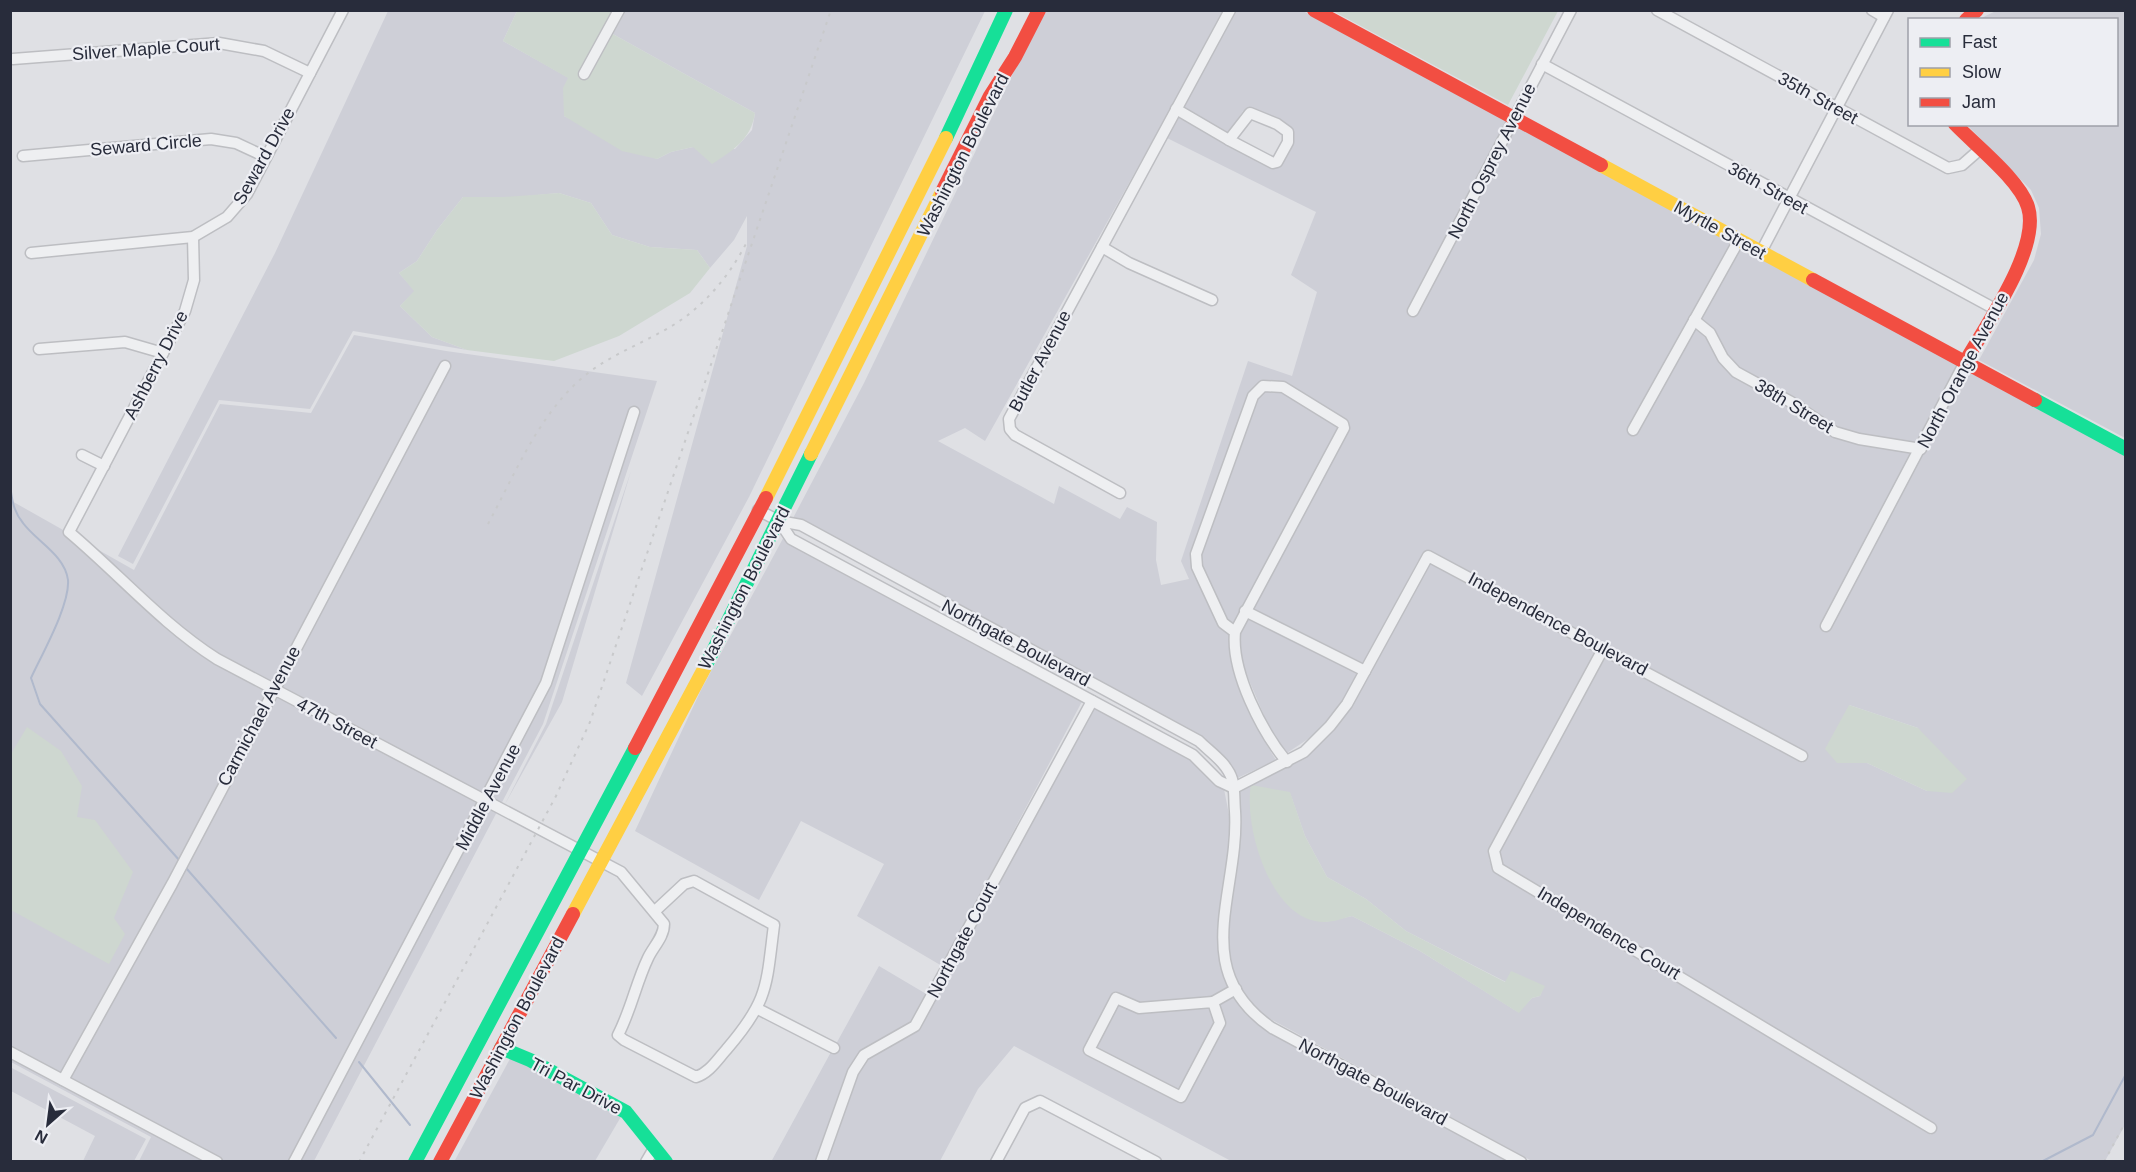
<svg xmlns="http://www.w3.org/2000/svg" width="2136" height="1172" font-family="Helvetica,sans-serif">
<style>
.built{fill:#cecfd7;fill-rule:evenodd}
.green{fill:#ced7d0}
.lines{fill:none;stroke-linecap:round;stroke-linejoin:round}
.stream{stroke:#b0b9cc;stroke-width:2}
.street-casing{stroke:#bdbec2;stroke-width:13}
.street{stroke:#eeeff1;stroke-width:10}
.fast{stroke:#16e098;stroke-width:14}
.slow{stroke:#ffcf43;stroke-width:14}
.jam{stroke:#f24e42;stroke-width:14}
.rail{stroke:#c8c9cb;stroke-width:2;stroke-dasharray:3 6;stroke-linecap:butt}
.labels{text-anchor:middle;stroke-width:4.5;stroke-linejoin:round;paint-order:stroke}
.street-label{font-size:18px;fill:#282c3b;stroke:#edeef3}
</style>
<rect width="100%" height="100%" fill="#dfe0e4"/>
<!-- built -->
<g class="built">
<polygon points="388,11 517,11 503,41 569,78 564,116 657,159 671,152 693,147 735,149 752,130 755,113 611,33 624,11 985,11 749,497 642,696 626,683 747,246 747,216 734,240 710,268 697,250 650,247 612,235 591,203 559,193 504,198 463,197 437,230 417,261 399,273 415,291 400,306 432,337 467,350 353,331 310,409 219,400 133,564 118,556 275,253"/>
<path d="M1043,11H1225L985,441L965,428L938,441L1054,504L1059,486L1120,519L1127,507L1157,522L1156,560L1161,585L1189,579L1181,561L1248,361L1292,376L1317,292L1291,275L1316,212L1165,137L1177,116L1271,168L1292,144L1293,135L1288,125L1256,109L1243,111L1228,133L1182,107L1236,11H1303L1508,121L1407,313L1415,317L1516,125L1733,242L1627,432L1634,436L1740,246L1959,364L1820,628L1827,632L1967,369L2125,455V1125L2105,1161H1532L1263,1015L1247,998L1232,971L1227,955L1226,922L1241,835L1234,790L1322,741L1429,562L1597,651L1490,849L1489,859L1494,871L1931,1135L1937,1127L1501,864L1499,853L1605,655L1803,763L1808,754L1430,551L1418,561L1363,665L1251,608L1348,430L1286,383L1264,381L1192,553L1193,570L1219,626L1231,635V664L1266,744L1276,760L1231,781L1207,749L791,522L864,383ZM1849,705L1918,728L1927,791L1867,763ZM1290,793L1305,836L1327,877L1366,899L1406,931L1506,982L1544,986L1540,996L1532,998L1518,1012L1420,951L1352,916L1325,922Z"/>
<polygon points="1996,11 2125,11 2125,438 1979,360 2034,260 2041,234 2039,208 2031,190 1967,125 2116,124 2116,20 1979,19"/>
<polygon points="354,335 446,351 657,381 543,724 314,1161 139,1161 151,1137 11,1062 10,500 134,570 220,404 311,413"/>
<polygon points="1265,391 1281,392 1339,428 1233,625 1227,620 1202,565 1201,555 1257,398"/>
<polygon points="631,471 562,702 504,806 546,724"/>
<polygon points="787,531 1087,692 942,966 857,916 884,864 801,821 759,900 635,831 701,690"/>
<polygon points="1246,617 1359,674 1335,713 1317,733 1284,755 1274,739 1240,659 1240,633"/>
<polygon points="1095,696 1216,774 1224,789 1231,825 1217,942 1222,971 1230,988 1213,997 1139,1003 1118,994 1085,1047 1179,1101 1224,1025 1220,1005 1234,996 1246,1013 1270,1032 1511,1161 1231,1161 1014,1046 978,1089 940,1161 826,1162 857,1074 867,1059 904,1039 918,1028"/>
<polygon points="879,966 928,995 911,1023 862,1051 817,1161 771,1162 831,1052 836,1054 840,1046 836,1044"/>
<polygon points="1118,1005 1139,1013 1209,1007 1215,1023 1180,1091 1095,1047"/>
<polygon points="511,1057 622,1115 595,1161 454,1162"/>
<polygon points="10,1067 146,1139 134,1161 83,1161 95,1136 11,1091"/>
</g>
<!-- green -->
<g class="green">
<path d="M517,11H614L578,77L585,80L611,33L755,113C751,139 734,150 712,164L693,147L671,152L657,159L622,151L564,116L563,88L568,78L503,41Z"/>
<polygon points="1333,11 1558,11 1508,105"/>
<polygon points="559,193 591,203 612,235 650,247 697,250 710,268 690,293 619,336 554,361 467,350 432,337 400,306 414,291 399,273 417,261 437,230 463,197 504,197"/>
<polygon points="1849,705 1918,728 1967,779 1952,793 1927,791 1867,763 1837,763 1825,749"/>
<polygon points="27,727 61,751 82,786 77,817 95,820 133,872 114,918 125,934 109,964 11,910 11,754"/>
<path d="M1251,785L1290,792L1305,836L1327,877L1366,899L1406,931L1505,982L1511,971L1545,986L1540,996L1532,998L1519,1013L1420,951L1352,916C1344,918 1334,922 1325,922C1272,924 1243,827 1251,785Z"/>
</g>
<g class="lines">
<!-- stream -->
<g class="stream">
<path d="M10,485C12,499 13,511 23,523C36,541 65,555 68,580C70,605 42,654 31,678L40,704L180,861"/>
<polyline points="186,868 336,1038"/>
<polyline points="359,1062 410,1125"/>
<polyline points="2041,1162 2093,1135 2126,1074"/>
</g>
<defs>
<g id="street">
<polyline points="1657,10 1948,168 1962,165 1978,151"/>
<polyline points="1872,10 1884,17"/>
<polyline points="13,59 219,43 264,51 310,73"/>
<polyline points="1542,64 1995,309"/>
<polyline points="584,74 619,10"/>
<polyline points="1176,109 1229,140"/>
<polygon points="1250,113 1277,124 1288,132 1288,142 1277,162 1273,163 1229,140"/>
<polyline points="23,156 211,139 236,143 266,157"/>
<path d="M193,237L194,280L185,311L69,532C119,574 162,624 217,659L621,872L664,924C664,937 653,947 648,958C636,983 631,1010 618,1035L624,1040L696,1077C709,1073 717,1060 726,1050C769,1000 766,987 774,925L694,881L684,884L655,911"/>
<polyline points="1102,247 1129,263 1212,300"/>
<polyline points="1761,252 1888,10"/>
<polyline points="31,253 193,237 227,217 247,194 343,10"/>
<polyline points="1413,311 1571,10"/>
<polyline points="1694,320 1710,333 1723,358 1736,372 1791,402 1835,432 1859,439 1921,449"/>
<polyline points="39,349 125,342 163,353"/>
<polyline points="1633,430 1739,240"/>
<polyline points="82,455 104,466"/>
<polyline points="1120,493 1015,435 1010,429 1009,419 1230,10"/>
<path d="M758,510L779,521L801,525L1199,741C1210,752 1227,763 1232,779C1235,788 1234,801 1235,811C1240,892 1187,969 1272,1028L1521,1162"/>
<polyline points="779,521 791,539 1193,755 1219,781 1234,788"/>
<polyline points="1245,611 1365,671"/>
<polyline points="1826,626 1965,362"/>
<path d="M1235,632L1223,623L1197,567L1196,554L1253,396L1263,386L1283,387L1343,424L1344,428L1235,632C1231,672 1262,732 1287,762"/>
<polyline points="1603,649 1494,851 1498,868 1931,1128"/>
<polyline points="1234,788 1304,752 1330,726 1347,704 1428,556 1802,756"/>
<polygon points="1116,998 1139,1008 1213,1002 1220,1023 1181,1097 1089,1050"/>
<polyline points="1213,1002 1236,989"/>
<polyline points="758,1009 834,1048"/>
<polyline points="10,1052 217,1162"/>
<polyline points="63,1080 172,884 445,366"/>
<polyline points="294,1162 546,683 634,412"/>
<polyline points="646,1162 653,1150"/>
<polyline points="821,1162 853,1072 864,1055 915,1026 1092,701"/>
<polyline points="996,1162 1025,1108 1040,1101 1156,1162"/>
</g>
</defs>
<!-- street casing -->
<use href="#street" class="street-casing"/>
<!-- street -->
<use href="#street" class="street"/>
<!-- fast -->
<g class="fast">
<polyline points="946,138 1006,10"/>
<polyline points="2035,400 2126,449"/>
<polyline points="705,667 811,454"/>
<polyline points="501,1048 530,1060 626,1112 666,1162"/>
<polyline points="415,1162 635,748"/>
</g>
<!-- slow -->
<g class="slow">
<polyline points="1601,165 1813,280"/>
<polyline points="811,454 942,192"/>
<polyline points="766,498 946,138"/>
<polyline points="573,914 705,667"/>
</g>
<!-- jam -->
<g class="jam">
<polyline points="1314,10 1601,165"/>
<polyline points="1966,20 1977,10"/>
<path d="M1955,124C1975,145 2020,180 2028,207C2041,248 1986,325 1965,362"/>
<polyline points="942,192 990,96 1015,57 1039,10"/>
<polyline points="1813,280 2035,400"/>
<polyline points="635,748 766,498"/>
<polyline points="440,1162 573,914"/>
</g>
<!-- rail -->
<g class="rail">
<path d="M488,524C515,474 538,416 582,378C605,358 634,347 661,332C700,312 728,279 748,240"/>
<polyline points="359,1162 556,796 590,722 831,10"/>
<polyline points="2104,1162 2126,1121"/>
</g>
</g>
<g class="labels">
<!-- street labels -->
<g class="street-label">
<text transform="translate(146 49) rotate(-4)" y="6">Silver Maple Court</text>
<text transform="translate(1818 98) rotate(29)" y="6">35th Street</text>
<text transform="translate(146 145) rotate(-5)" y="6">Seward Circle</text>
<text transform="translate(963 155) rotate(-63)" y="6">Washington Boulevard</text>
<text transform="translate(264 156) rotate(-61)" y="6">Seward Drive</text>
<text transform="translate(1492 161) rotate(-63)" y="6">North Osprey Avenue</text>
<text transform="translate(1768 188) rotate(29)" y="6">36th Street</text>
<text transform="translate(1720 230) rotate(29)" y="6">Myrtle Street</text>
<text transform="translate(1040 361) rotate(-62)" y="6">Butler Avenue</text>
<text transform="translate(156 365) rotate(-63)" y="6">Ashberry Drive</text>
<text transform="translate(1963 370) rotate(-62)" y="6">North Orange Avenue</text>
<text transform="translate(1794 406) rotate(31)" y="6">38th Street</text>
<text transform="translate(744 588) rotate(-63)" y="6">Washington Boulevard</text>
<text transform="translate(1558 624) rotate(28)" y="6">Independence Boulevard</text>
<text transform="translate(1016 643) rotate(28)" y="6">Northgate Boulevard</text>
<text transform="translate(259 716) rotate(-62)" y="6">Carmichael Avenue</text>
<text transform="translate(337 723) rotate(28)" y="6">47th Street</text>
<text transform="translate(488 797) rotate(-62)" y="6">Middle Avenue</text>
<text transform="translate(1609 933) rotate(31)" y="6">Independence Court</text>
<text transform="translate(962 940) rotate(-62)" y="6">Northgate Court</text>
<text transform="translate(517 1018) rotate(-62)" y="6">Washington Boulevard</text>
<text transform="translate(1373 1082) rotate(28)" y="6">Northgate Boulevard</text>
<text transform="translate(576 1086) rotate(28)" y="6">Tri Par Drive</text>
</g>
</g>
<!-- border -->
<rect width="2136" height="1172" fill="none" stroke="#282c3b" stroke-width="24"/>
<!-- legend -->
<rect x="1908" y="18" width="210" height="108" fill="#edeef3" stroke="#9ea0a9" stroke-width="1.5"/>
<rect x="1920" y="38" width="30" height="9" fill="#16e098" stroke="#9ea0a9" stroke-width="1.5"/>
<text x="1962" y="48" font-size="18" fill="#282c3b">Fast</text>
<rect x="1920" y="68" width="30" height="9" fill="#ffcf43" stroke="#9ea0a9" stroke-width="1.5"/>
<text x="1962" y="78" font-size="18" fill="#282c3b">Slow</text>
<rect x="1920" y="98" width="30" height="9" fill="#f24e42" stroke="#9ea0a9" stroke-width="1.5"/>
<text x="1962" y="108" font-size="18" fill="#282c3b">Jam</text>
<!-- north arrow -->
<g transform="translate(48 1124) rotate(208)" stroke="#edeef3" stroke-width="4.5" paint-order="stroke">
<path d="M0-4.5L10 22L0 15L-10 22Z" fill="#282c3b"/>
<text y="-9" font-size="16" font-weight="bold" text-anchor="middle" fill="#282c3b">N</text>
</g>
</svg>
